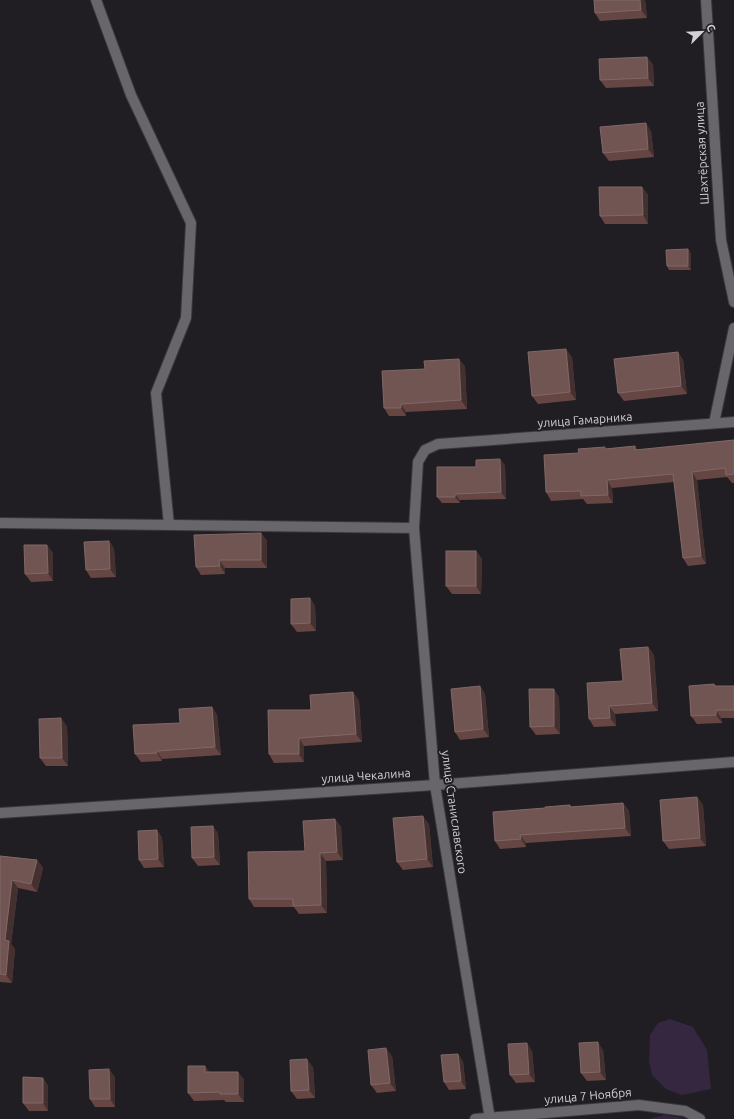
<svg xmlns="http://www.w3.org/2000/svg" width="734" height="1119" font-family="Ubuntu,sans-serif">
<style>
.green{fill:#35273f}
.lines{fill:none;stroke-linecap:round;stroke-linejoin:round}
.lane-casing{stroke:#3a383c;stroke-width:12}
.street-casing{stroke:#3a383c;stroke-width:12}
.lane{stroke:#68656b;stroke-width:10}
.street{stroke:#68656b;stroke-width:10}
.wall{fill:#654643}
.shaded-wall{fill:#453030}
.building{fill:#715553;stroke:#806867}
.labels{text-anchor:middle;stroke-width:4;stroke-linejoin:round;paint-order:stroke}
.street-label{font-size:12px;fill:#d2d0d4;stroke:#201e23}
</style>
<rect width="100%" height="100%" fill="#201e23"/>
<!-- green -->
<g class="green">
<polygon points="670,1019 693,1027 707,1050 711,1089 682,1095 666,1089 652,1075 649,1061 650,1035 658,1023"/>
<polygon points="665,1115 686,1119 649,1119"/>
</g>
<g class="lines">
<defs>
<polyline id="lane" points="96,0 131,95 191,223 186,318 156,393 169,525"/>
<g id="street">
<polyline points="706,0 721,240 734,302"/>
<polyline points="714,423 734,328"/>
<polyline points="0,523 414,528"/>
<polyline points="0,813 435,785 734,762"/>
<polyline points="475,1119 639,1105 685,1111 700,1119"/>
<polyline points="490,1119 435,785 414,528 418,462 425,450 438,444 734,422"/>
</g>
</defs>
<!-- lane casing -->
<use href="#lane" class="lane-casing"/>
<!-- street casing -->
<use href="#street" class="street-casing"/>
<!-- lane -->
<use href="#lane" class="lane"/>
<!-- street -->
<use href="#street" class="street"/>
</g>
<!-- wall -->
<g class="wall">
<polygon points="594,0 645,0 647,18 600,21 595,13"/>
<polygon points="647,57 653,65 654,86 606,88 600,80"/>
<polygon points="651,131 654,157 609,161 603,153"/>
<polygon points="642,187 648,195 648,224 605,224 600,216"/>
<polygon points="691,253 691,270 669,270 667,266"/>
<polygon points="678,352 683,360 687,394 624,401 618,393"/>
<polygon points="572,357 576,400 538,404 532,396"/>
<polygon points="459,359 465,367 467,409 406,412 406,416 389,416 384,408 425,369"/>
<polygon points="734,440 734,483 732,483 727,477 697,480 706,564 688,566 683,558 674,482 612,488 613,503 587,504 583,499 551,501 546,492 579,453 606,449 635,446 637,450"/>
<polygon points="505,465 506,499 460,500 460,503 442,503 437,497 476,467"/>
<polygon points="261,533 267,541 267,568 225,568 225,574 201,575 196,567"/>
<polygon points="109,541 114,549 116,577 91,578 86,570"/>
<polygon points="476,551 482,559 481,594 452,594 446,586"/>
<polygon points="53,553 53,581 31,582 25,574"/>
<polygon points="310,598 315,606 316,631 297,632 291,624"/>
<polygon points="648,647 654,655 658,711 615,714 616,726 594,727 589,719 623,681"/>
<polygon points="714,684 716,686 734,686 734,718 721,718 722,723 697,724 691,716"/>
<polygon points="480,686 485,694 489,737 460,740 455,732"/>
<polygon points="353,692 359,701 362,742 304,746 304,762 274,763 269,754 311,710"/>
<polygon points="559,697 560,734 536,735 530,727"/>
<polygon points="212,707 217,715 221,755 162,759 162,761 141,762 135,754 180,723"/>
<polygon points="67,726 68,766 46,766 40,758"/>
<polygon points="697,797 703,805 706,846 669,849 663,841"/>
<polygon points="623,803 629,811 631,836 526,843 526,847 500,849 495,841 545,808 570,805 571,807"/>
<polygon points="335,819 341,827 343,860 326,861 327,913 299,914 294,907 254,907 249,899 305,851"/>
<polygon points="429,824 433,867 403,870 397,862"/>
<polygon points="213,826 218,834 220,865 198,866 192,858"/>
<polygon points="157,830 162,838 164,867 144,868 139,860"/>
<polygon points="0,856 37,860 43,868 37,892 18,888 11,944 15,949 12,983 0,982"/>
<polygon points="603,1050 606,1080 587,1081 581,1073"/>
<polygon points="532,1051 535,1082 516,1083 510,1075"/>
<polygon points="458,1054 463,1062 466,1089 449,1090 444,1082"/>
<polygon points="392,1056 396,1091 377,1093 371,1085"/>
<polygon points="205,1066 209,1072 238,1072 244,1080 244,1102 226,1102 224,1100 194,1101 188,1093"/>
<polygon points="313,1067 315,1098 297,1099 291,1091"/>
<polygon points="115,1077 115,1107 95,1107 90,1099"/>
<polygon points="43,1078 48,1086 48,1111 29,1111 23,1103"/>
</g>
<!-- shaded-wall -->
<g class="shaded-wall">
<polygon points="640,0 645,0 647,18 641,10"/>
<polygon points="647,57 653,65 654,86 648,78"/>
<polygon points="646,123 651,131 654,157 648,149"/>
<polygon points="642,187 648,195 648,224 643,215"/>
<polygon points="688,249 691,253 691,270 688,266"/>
<polygon points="566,349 572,357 576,400 570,392"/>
<polygon points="678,352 683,360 687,394 681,386"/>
<polygon points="459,359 465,367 467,409 461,400"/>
<polygon points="401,404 406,412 406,416 401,408"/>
<polygon points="500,459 505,465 506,499 501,492"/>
<polygon points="692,472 697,480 706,564 701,556"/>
<polygon points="607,480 612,488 613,503 608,495"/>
<polygon points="455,494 460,500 460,503 455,497"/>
<polygon points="261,533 267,541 267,568 261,560"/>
<polygon points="109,541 114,549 116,577 110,569"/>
<polygon points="47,545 53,553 53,581 48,573"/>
<polygon points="476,551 482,559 481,594 476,586"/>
<polygon points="219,560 225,568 225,574 220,566"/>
<polygon points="310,598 315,606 316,631 310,623"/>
<polygon points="648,647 654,655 658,711 652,703"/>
<polygon points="480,686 485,694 489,737 483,729"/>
<polygon points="554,689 559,697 560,734 554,726"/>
<polygon points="353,692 359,701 362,742 356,734"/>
<polygon points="609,706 615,714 616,726 610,718"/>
<polygon points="212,707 217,715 221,755 215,747"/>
<polygon points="716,710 721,718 722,723 716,715"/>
<polygon points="61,718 67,726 68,766 62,758"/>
<polygon points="299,738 304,746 304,762 299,754"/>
<polygon points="157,751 162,759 162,761 157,753"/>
<polygon points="697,797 703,805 706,846 700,838"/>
<polygon points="623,803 629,811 631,836 625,828"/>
<polygon points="423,816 429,824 433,867 427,859"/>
<polygon points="335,819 341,827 343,860 337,852"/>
<polygon points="213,826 218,834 220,865 214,857"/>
<polygon points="157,830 162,838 164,867 158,859"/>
<polygon points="520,835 526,843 526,847 521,839"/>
<polygon points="320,853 326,861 327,913 321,905"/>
<polygon points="37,860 43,868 37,892 31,884"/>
<polygon points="12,880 18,888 11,944 15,949 12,983 6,975 5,940"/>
<polygon points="598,1042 603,1050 606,1080 600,1072"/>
<polygon points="527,1043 532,1051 535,1082 529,1074"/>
<polygon points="386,1048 392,1056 396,1091 390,1083"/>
<polygon points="458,1054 463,1062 466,1089 461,1081"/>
<polygon points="307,1059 313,1067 315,1098 309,1090"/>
<polygon points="205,1066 211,1074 205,1072"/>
<polygon points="109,1069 115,1077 115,1107 110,1099"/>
<polygon points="238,1072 244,1080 244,1102 238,1094"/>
<polygon points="43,1078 48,1086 48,1111 43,1103"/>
</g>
<!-- building -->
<g class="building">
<polygon points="594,0 640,0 641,10 595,13"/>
<polygon points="647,57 648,78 600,80 599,59"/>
<polygon points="646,123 648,149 603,153 600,127"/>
<polygon points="599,187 642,187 643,215 600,216"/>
<polygon points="688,249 688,266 667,266 666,250"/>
<polygon points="566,349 570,392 532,396 528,352"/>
<polygon points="678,352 681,386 618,393 614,359"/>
<polygon points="459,359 461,400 401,404 401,408 384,408 382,371 425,369 424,361"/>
<polygon points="734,440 734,474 726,475 725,468 692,472 701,556 683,558 673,474 607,480 608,495 581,496 581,491 546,492 544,455 579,453 578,449 605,447 605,449 635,446 635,450"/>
<polygon points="500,459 501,492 455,494 455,497 437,497 437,467 476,467 476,460"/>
<polygon points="261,533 261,560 219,560 220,566 196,567 194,535"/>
<polygon points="109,541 110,569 86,570 84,542"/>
<polygon points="24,545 47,545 48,573 25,574"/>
<rect x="446" y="551" width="30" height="35"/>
<polygon points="310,598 310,623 291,624 291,599"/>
<polygon points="648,647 652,703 609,706 610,718 589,719 587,683 623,681 620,649"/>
<polygon points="714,684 714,686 734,686 734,710 716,710 716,715 691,716 689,686"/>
<polygon points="480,686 483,729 455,732 451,689"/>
<polygon points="529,689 554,689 554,726 530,727"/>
<polygon points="353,692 356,734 299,738 299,754 269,754 268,710 311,710 310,695"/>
<polygon points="212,707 215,747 157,751 157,753 135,754 133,725 180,723 179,709"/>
<polygon points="61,718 62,758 40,758 39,719"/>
<polygon points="697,797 700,838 663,841 660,800"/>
<polygon points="623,803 625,828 520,835 521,839 495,841 493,812 545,808 545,807 570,805 570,807"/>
<polygon points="423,816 427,859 397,862 393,818"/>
<polygon points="335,819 337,852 320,853 321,905 293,906 293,899 249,899 248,852 305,851 303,821"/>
<polygon points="213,826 214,857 192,858 191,827"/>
<polygon points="157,830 158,859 139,860 138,831"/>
<polygon points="0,856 37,860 31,884 12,880 5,940 9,941 6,975 0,974"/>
<polygon points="598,1042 600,1072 581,1073 579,1043"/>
<polygon points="527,1043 529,1074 510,1075 508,1044"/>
<polygon points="386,1048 390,1083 371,1085 368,1050"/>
<polygon points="458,1054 461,1081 444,1082 441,1055"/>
<polygon points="307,1059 309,1090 291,1091 290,1060"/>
<polygon points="188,1066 205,1066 205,1072 238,1072 238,1094 220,1094 220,1092 188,1093"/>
<polygon points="109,1069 110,1099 90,1099 89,1070"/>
<polygon points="23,1077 43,1078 43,1103 23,1103"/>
</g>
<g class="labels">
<!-- street labels -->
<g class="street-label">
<text transform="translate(702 153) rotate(-93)" y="4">Шахтёрская улица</text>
<text transform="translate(585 420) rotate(-4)" y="4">улица Гамарника</text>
<text transform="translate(366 776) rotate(-4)" y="4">улица Чекалина</text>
<text transform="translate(454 812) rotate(82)" y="4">улица Станиславского</text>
<text transform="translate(588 1096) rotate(-5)" y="4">улица 7 Ноября</text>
</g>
</g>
<!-- north arrow -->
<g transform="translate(702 32) rotate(66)" stroke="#201e23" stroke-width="3" paint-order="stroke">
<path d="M0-3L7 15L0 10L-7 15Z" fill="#d2d0d4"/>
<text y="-6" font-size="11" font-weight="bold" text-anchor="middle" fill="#d2d0d4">С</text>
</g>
</svg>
